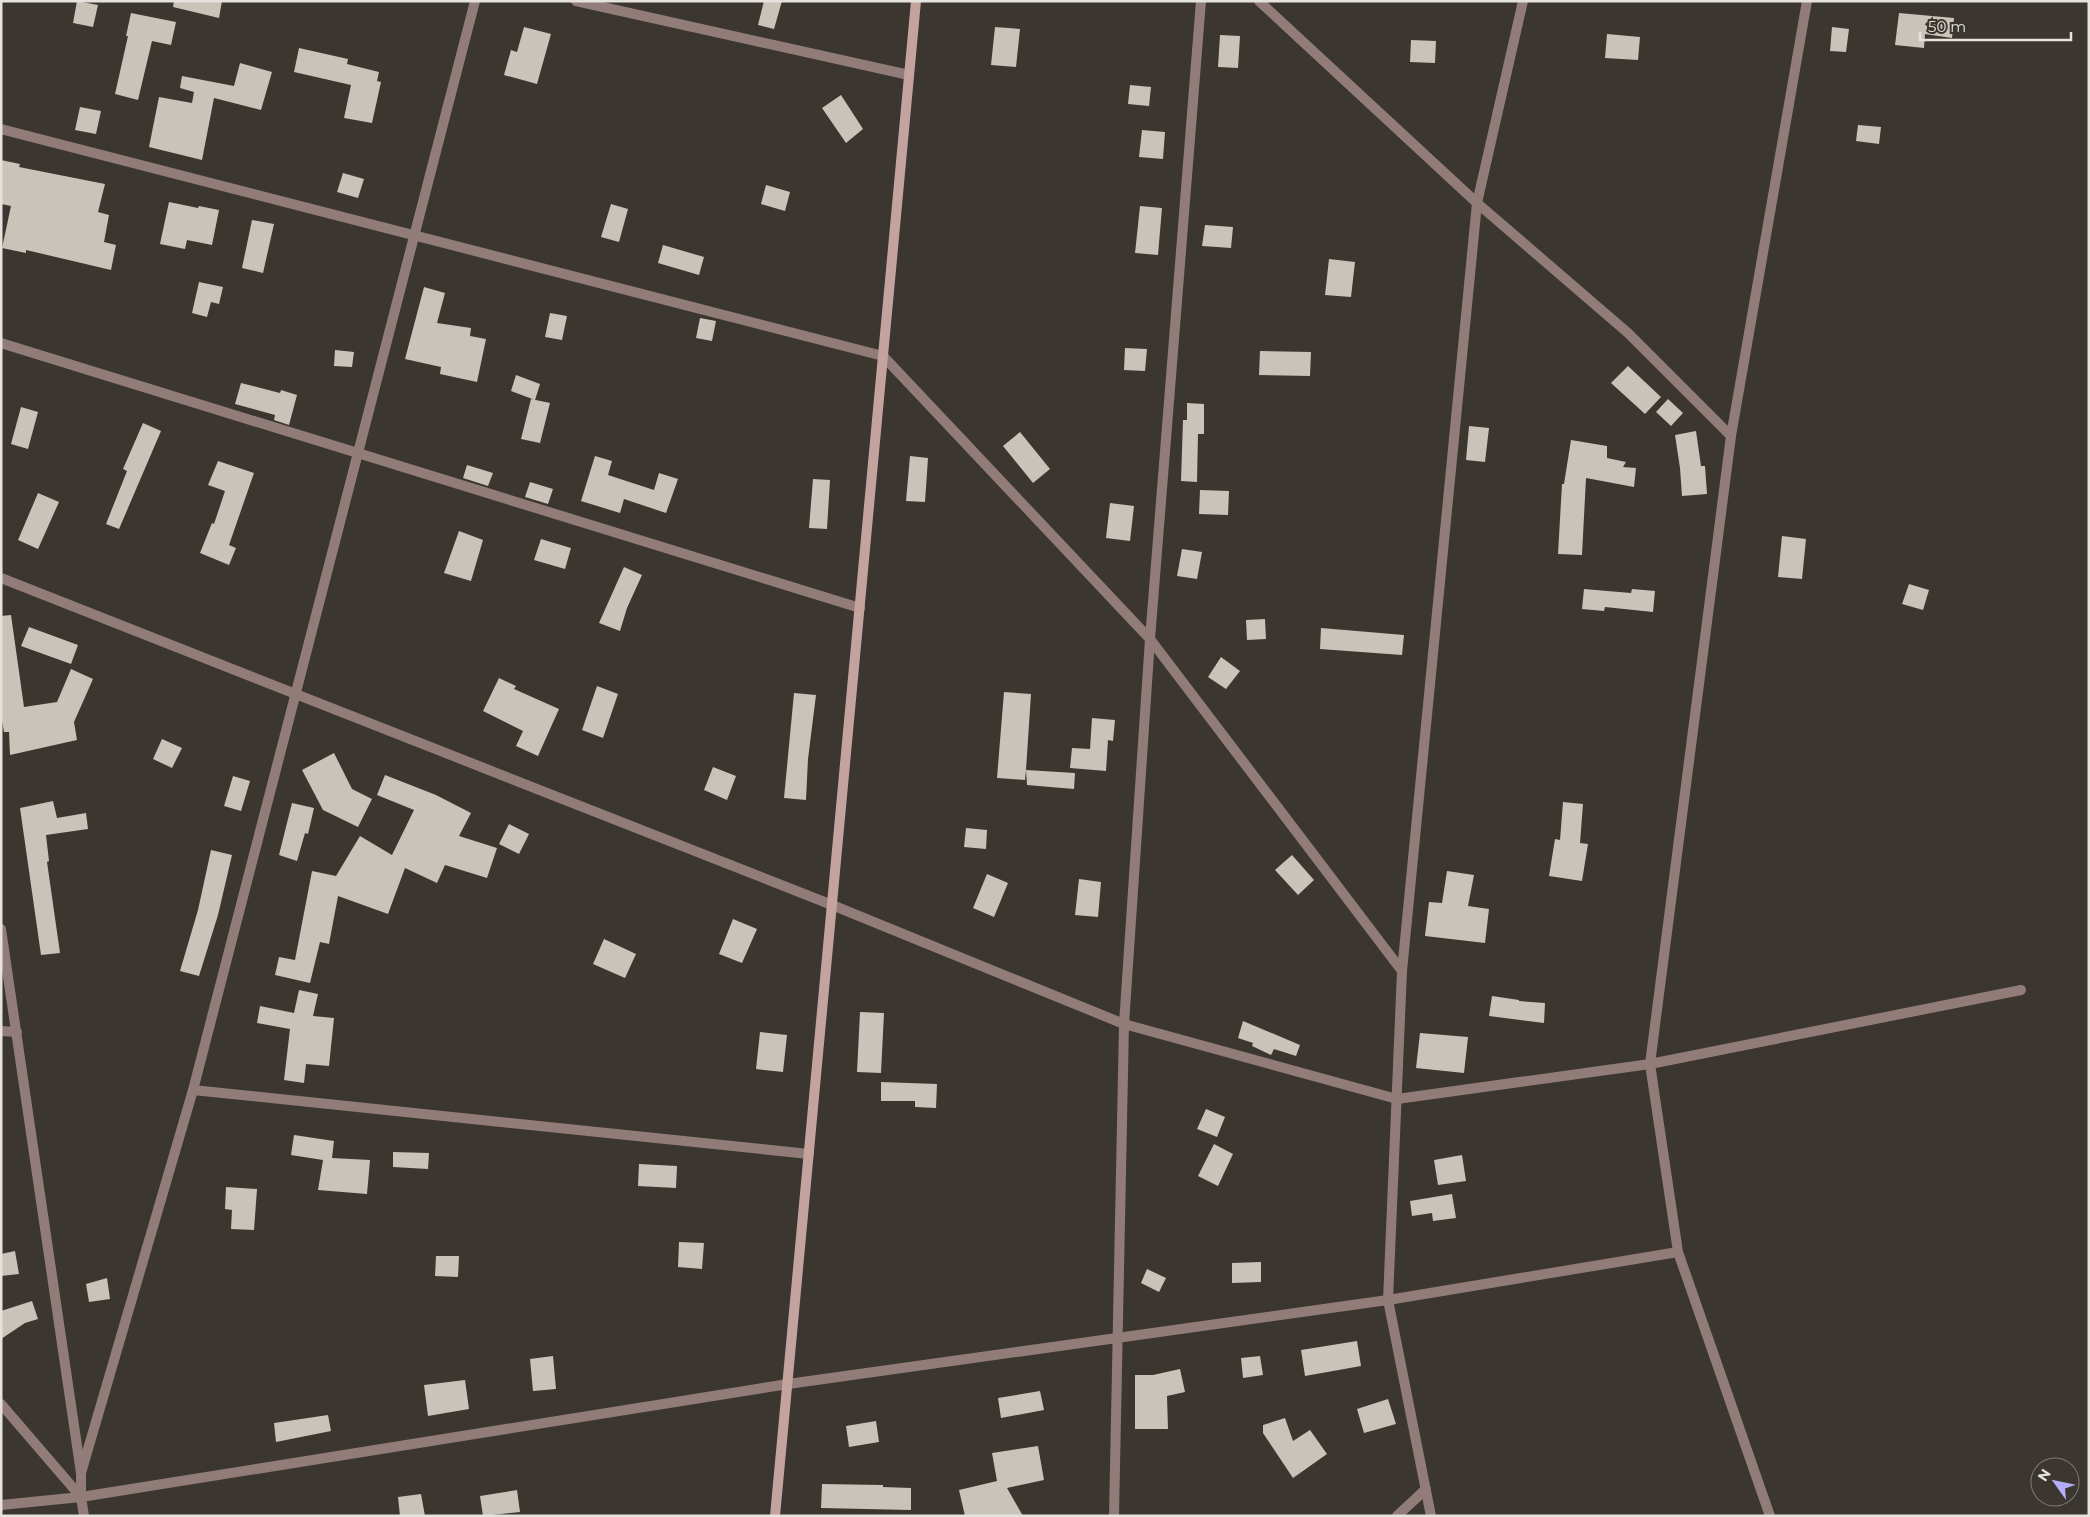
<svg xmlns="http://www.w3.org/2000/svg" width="2090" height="1517" font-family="Montserrat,sans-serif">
  <rect width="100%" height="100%" fill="#3b362f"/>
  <!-- building -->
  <path fill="#c9c3ba" d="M77,1l21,4 -5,22 -20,-4z
    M174,1h48l-3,17 -46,-11z
    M764,1h18l-8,28 -16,-4z
    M131,13l45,9 -5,23 -19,-4 -14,59 -23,-6 13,-58h-2z
    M1899,13l55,5 -2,20 -27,-4 -1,14 -29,-3z
    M524,27l27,7 -14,50 -33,-9 7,-25 6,2z
    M995,27l25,2 -4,38 -25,-2z
    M1832,27l17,2 -3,23 -16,-1z
    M1607,34l33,3 -2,23 -33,-2z
    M1220,35l20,1 -2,32 -20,-1z
    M1411,40l25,1 -1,22 -25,-1z
    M299,48l49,11 -1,5 32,8 -2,9 4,1 -9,41 -28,-5 7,-33 -57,-13z
    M240,63l32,9 -11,38 -47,-12 -12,62 -53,-13 10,-50 33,6 2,-11 -14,-4 2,-12 52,10z
    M1130,85l21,2 -2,19 -21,-2z
    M841,95l22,34 -17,14 -24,-35z
    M80,107l21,4 -5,23 -21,-4z
    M1858,125l23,2 -2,17 -23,-3z
    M1142,130l23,2 -2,27 -24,-2z
    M1,160l19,4 -1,3 86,17 -7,28 11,3 -5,27 12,3 -5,25 -85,-20v3l-24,-5 9,-42 -10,-2z
    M343,173l21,6 -6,19 -21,-6z
    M766,185l24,7 -5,19 -24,-7z
    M169,202l29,6 1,-2 20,4 -7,35 -25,-5 -2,9 -25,-5z
    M611,204l17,5 -9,33 -18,-5z
    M1140,206l22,2 -4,47 -23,-2z
    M252,220l22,4 -11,49 -21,-5z
    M1205,225l28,2 -2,21 -29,-2z
    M663,245l41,12 -5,18 -41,-12z
    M1329,259l26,3 -4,35 -26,-2z
    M199,282l24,5 -4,17 -8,-2 -4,15 -15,-4z
    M424,287l21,6 -8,30 34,5 -1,8 16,3 -9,43 -37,-8 1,-7 -36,-8z
    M550,313l17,3 -5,24 -17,-3z
    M700,318l16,3 -4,20 -16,-3z
    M1125,348l22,1 -2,22 -21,-1z
    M335,350l19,2 -2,15 -18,-1z
    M1260,351l51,1 -1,24 -51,-1z
    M1628,366l33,31 -16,17 -34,-31z
    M516,375l24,9 -5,16 -24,-9z
    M241,383l39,10 1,-3 16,5 -8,30 -15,-5 1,-5 -40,-11z
    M531,399l19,4 -10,40 -19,-4z
    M1668,399l15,14 -12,13 -15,-14z
    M1187,403l17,1v30h-6l-1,48 -16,-1 2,-61h4z
    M21,407l17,5 -10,37 -17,-5z
    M143,423l18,8 -42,98 -13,-5 21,-53 -4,-2z
    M1469,426l20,2 -4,34 -19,-2z
    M1696,431l5,35h4l2,28 -25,2 -2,-28 -5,-33z
    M1020,432l30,37 -17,14 -30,-37z
    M1571,440l36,6v12l19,4 -3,5 13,1 -2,19 -48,-9 -4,77 -24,-1 4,-70h2z
    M595,456l17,5 -4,14 46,15 5,-17 19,6 -12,34 -42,-14 -4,14 -39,-12z
    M910,456l18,2 -3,44 -19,-1z
    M218,461l36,12 -25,72 7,3 -7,17 -29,-12 12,-30 2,1 11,-33 -17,-6z
    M467,465l26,8 -5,13 -25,-8z
    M813,479l17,1 -3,49 -18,-1z
    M530,482l23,7 -5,15 -23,-7z
    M1200,490l29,1 -1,24 -29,-1z
    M38,493l21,9 -21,47 -20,-9z
    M1110,503l24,3 -4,35 -24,-3z
    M459,531l24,9 -12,41 -27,-8z
    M1782,536l24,3 -4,40 -24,-2z
    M541,539l30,9 -6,21 -31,-9z
    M1182,549l20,3 -5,27 -20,-3z
    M624,567l18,8 -15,33 -7,23 -21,-8z
    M1909,584l20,6 -6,20 -21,-6z
    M1584,589l47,4 1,-4 23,2 -2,21 -48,-5 -1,4 -22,-2z
    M11,615l13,92 33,-5 14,-33 22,10 -19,43 3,18 -67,15 -1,-23h-5l-3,-17v-99z
    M1265,619l1,20 -19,1 -1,-20z
    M29,627l49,18 -7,19 -50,-18z
    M1321,628l83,7 -2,20 -82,-6z
    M1221,657l19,14 -14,18 -18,-12z
    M499,678l17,8 -2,3 45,20 -21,47 -22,-10 7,-15 -40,-20z
    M597,686l21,8 -15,44 -21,-8z
    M1004,692l27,2 -5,76 49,3 -1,16 -47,-4 -1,-15 -1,10 -28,-2z
    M794,693l22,2 -8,64 -2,41 -22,-2z
    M1092,718l23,2 -2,21 -5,-1 -2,31 -36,-3 2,-20 18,1z
    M162,739l20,9 -10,20 -19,-9z
    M334,753l18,36 20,10 -14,28 -35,-17 -21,-40z
    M713,767l23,9 -9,24 -23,-10z
    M385,775l51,20 35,18 -12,23 38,12 -10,30 -42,-13 -8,18 -32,-15 -17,46 -50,-18 -9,48 -9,-2 -10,41 -35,-8 4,-18 16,3 17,-89 24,5 24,-40 32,19 22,-45 -37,-15z
    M233,776l17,5 -9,30 -17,-5z
    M53,801l4,17 29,-5 2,16 -42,6 3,26 -2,1 13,91 -19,2 -21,-147z
    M1563,802l20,2 -3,39 8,1 -6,37 -33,-5 6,-37 5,1z
    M292,803l22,5 -6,26 -3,-1 -8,28 -18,-6z
    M509,824l20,10 -10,20 -20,-10z
    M966,828l21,2 -1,19 -22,-2z
    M211,850l21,5 -14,60 -19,61 -19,-5 18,-61z
    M1292,855l22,25 -16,15 -23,-25z
    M1447,871l27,4 -6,31 21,3 -4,34 -60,-7 4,-34 13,1z
    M987,874l21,9 -14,34 -21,-9z
    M1079,879l22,3 -3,35 -23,-2z
    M733,919l24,10 -15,34 -23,-9z
    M604,939l32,15 -11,24 -32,-14z
    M299,990l19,4 -5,22 21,2 -5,48 -23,-2 -2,19 -20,-3 6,-51 -33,-6 3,-17 34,7z
    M1492,996l27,4v1l26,2 -1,20 -55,-7z
    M860,1012l24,1 -3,60 -24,-1z
    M1243,1021l57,24 -4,11 -22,-7 -3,6 -19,-9 1,-3 -15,-5z
    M760,1032l27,3 -4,37 -27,-3z
    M1420,1033l48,4 -4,36 -48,-5z
    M881,1082l56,2 -1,24 -21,-1v-6h-34z
    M1206,1109l19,8 -8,20 -20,-8z
    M294,1135l40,6 -2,17 38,2 -3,34 -49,-4 5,-30 -32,-5z
    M1214,1144l19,10 -15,32 -20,-10z
    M393,1152l36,1 -1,16 -35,-2z
    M1462,1155l4,26 -28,4 -4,-25z
    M639,1164l38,2 -1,22 -38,-2z
    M226,1187l31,2 -3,41 -23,-1 1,-19 -7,-1z
    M1452,1194l4,24 -23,3 -1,-8 -20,3 -2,-15z
    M679,1242l25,1 -2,26 -24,-2z
    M15,1251l4,23 -18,2v-22z
    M436,1256h23l-1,21 -23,-1z
    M1261,1262v20l-29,1v-20z
    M1147,1269l19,9 -7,14 -18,-9z
    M107,1278l3,21 -21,3 -3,-18z
    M32,1301l6,18 -13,4 -24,16v-28z
    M1357,1341l4,25 -56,10 -4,-26z
    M553,1356l3,33 -23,2 -3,-32z
    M1260,1356l3,19 -20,3 -2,-20z
    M1180,1369l5,23 -18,4 1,33h-33v-54h18z
    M465,1380l4,29 -41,7 -4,-31z
    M1040,1391l4,19 -43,8 -3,-20z
    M1388,1399l8,25 -32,9 -7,-24z
    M328,1415l3,16 -55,11 -2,-19z
    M1285,1418l8,23 17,-11 17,24 -34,24 -30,-45v-8z
    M876,1421l3,21 -30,5 -3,-21z
    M1038,1446l6,34 -37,8 16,28h-58l-6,-26 38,-9 -5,-28z
    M822,1484l61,1v2l28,1v22l-90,-2z
    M517,1490l3,22 -37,4 -3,-20z
    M421,1494l4,22h-25l-2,-19z"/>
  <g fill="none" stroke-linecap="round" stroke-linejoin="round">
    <!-- street -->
    <path stroke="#917c79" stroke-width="10" d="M576,1l333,74
      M1259,1l218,202 151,130 103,103
      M1,129l882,227 267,283 252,332
      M1,343l859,265
      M1,578l831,327 292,119 273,75 253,-35 371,-74
      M1,929l80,544v24l3,19
      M1,1031l16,1
      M193,1090l616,64
      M1,1404l80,93
      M81,1473l112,-383 282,-1089
      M1,1505l80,-8 707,-113 600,-84 290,-48
      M1114,1516l10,-492 26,-385 51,-638
      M1397,1516l29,-27
      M1431,1516l-43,-216 14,-329 75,-768 46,-202
      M1770,1516l-92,-264 -28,-188 81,-628 76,-435"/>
    <!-- secondary -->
    <path stroke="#c4a39f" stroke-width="10" d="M775,1516l141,-1515"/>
  </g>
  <!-- border -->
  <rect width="2090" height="1517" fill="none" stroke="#e6e3de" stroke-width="5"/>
  <!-- north arrow -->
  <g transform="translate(2055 1482) rotate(303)"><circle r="24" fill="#3b362f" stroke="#7f7b75"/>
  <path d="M0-4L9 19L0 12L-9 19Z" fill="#b2adf9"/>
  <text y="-8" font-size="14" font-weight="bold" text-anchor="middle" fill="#e6e3de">N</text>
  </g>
  <!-- scale -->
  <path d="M1920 32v8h151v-8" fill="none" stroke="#e6e3de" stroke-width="2.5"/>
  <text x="1928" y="32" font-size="15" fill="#e6e3de" stroke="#3b362f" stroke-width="4" paint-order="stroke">50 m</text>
</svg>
